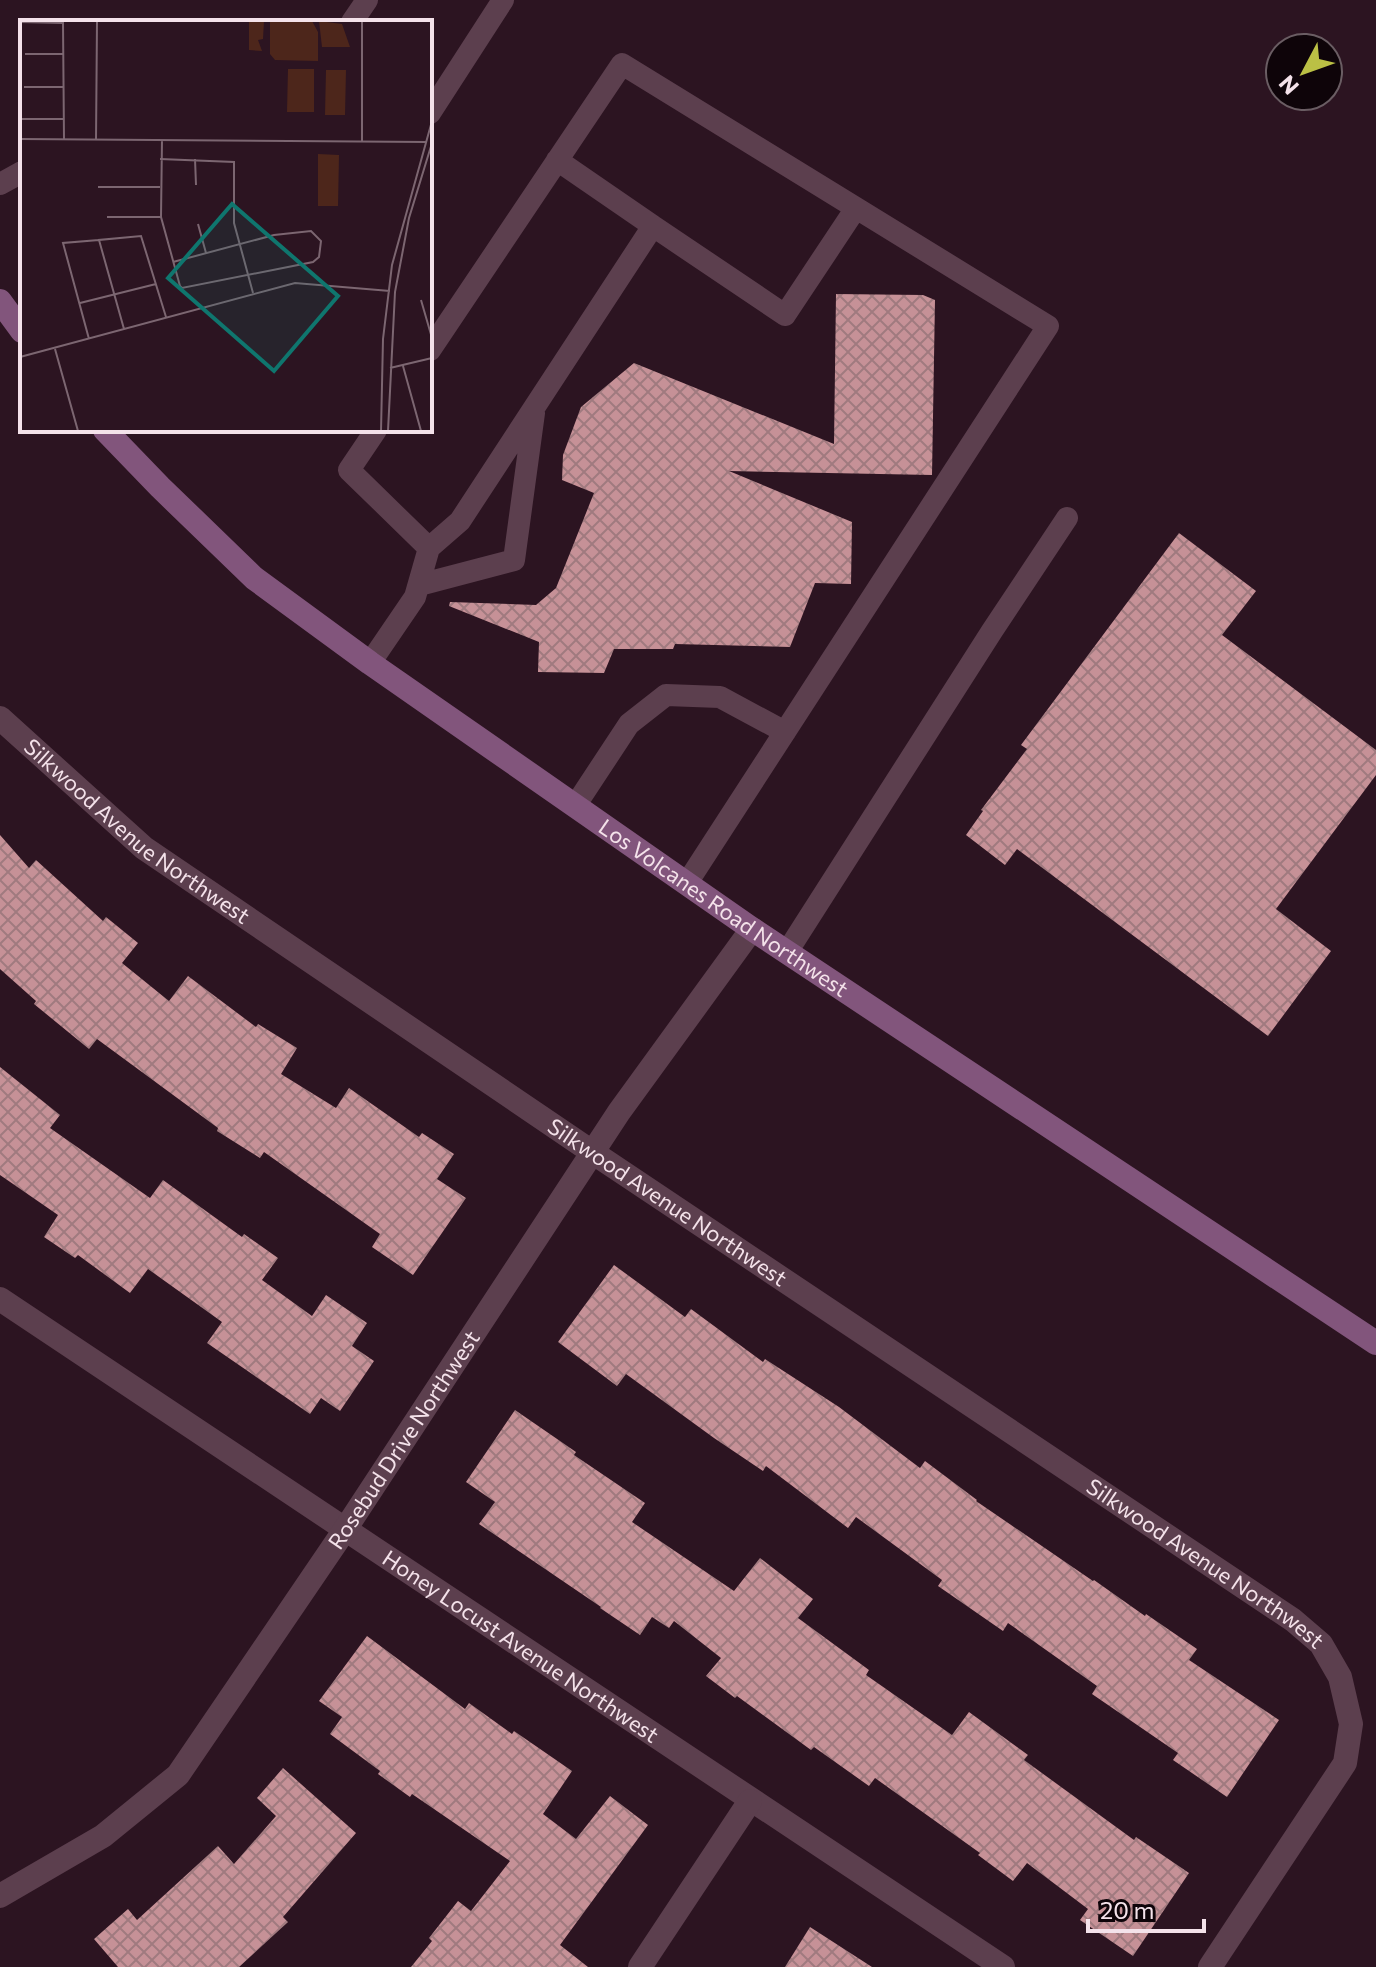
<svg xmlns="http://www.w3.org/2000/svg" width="1376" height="1967" font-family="Commissioner,sans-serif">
  <defs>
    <pattern id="building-cross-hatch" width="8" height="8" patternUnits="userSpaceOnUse" patternTransform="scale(2)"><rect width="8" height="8" fill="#c69197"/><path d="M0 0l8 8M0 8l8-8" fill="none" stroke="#a07a7f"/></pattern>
  </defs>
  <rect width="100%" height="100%" fill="#2c1421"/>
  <!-- building -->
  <path fill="url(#building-cross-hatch)" d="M836,294l87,1 12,5 -3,175 -203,-4 123,51 -1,62 -36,-1 -25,64 -115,-3 -2,5h-59l-10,24 -66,-1 1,-30 -90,-36 1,-4 86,3 20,-17 38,-95 -32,-13 1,-25 18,-48 53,-44 200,81z
    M1179,533l77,58 -34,44 154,115v25l-100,134 55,42 -63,85 -251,-187 -12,16 -39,-30 17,-24 -2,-1 46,-61 -6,-4z
    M0,835l29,33 7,-8 67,61 3,-4 32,26 -16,20 47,38 19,-25 68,51 2,-3 39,24 -16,26 55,34 13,-20 70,49 3,-4 32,21 -17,25 29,19 -53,77 -41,-28 8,-13 -116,-82 -4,6 -43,-27 1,-3 -121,-89 -8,10 -55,-45 2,-3 -36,-32z
    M0,1067l60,48 -10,13 100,70 13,-18 79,57 2,-3 34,24 -16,22 50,36 14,-21 41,28 -15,23 22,15 -34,50 -19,-13 -11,16 -103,-71 15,-21 -74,-53 -18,24 -52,-38 -3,3 -31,-21 14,-22 -58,-40z
    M614,1265l71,52 6,-8 72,53 2,-3 74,48 81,61 5,-7 52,39 -1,1 117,80 1,-1 51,36 1,-2 51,35 -8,11 90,60 -52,77 -54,-37 5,-7 -86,-59 5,-8 -89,-63 -5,8 -65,-45 4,-6 -86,-63 -8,11 -82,-62 -3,5 -49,-33 -88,-64 -9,12 -59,-44z
    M515,1410l61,42 -2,3 71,48 -13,19 102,69 26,-33 53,41 -15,19 71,52 -3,5 86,60 17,-23 59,43 -4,5 110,80 2,-3 53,36 -56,83 -53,-36 8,-11 -61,-46 -14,18 -35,-26 2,-2 -105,-75 -6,8 -55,-39 -3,3 -74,-54 -2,2 -29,-22 15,-18 -47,-37 -5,7 -17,-11 -12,18 -40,-27 1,-1 -122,-83 16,-22 -29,-20z
    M367,1636l98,73 4,-6 43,31 2,-3 58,40 -29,43 33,25 34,-43 38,29 -88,120 28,22h-177l21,-26 -3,-3 29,-37 13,10 39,-50 -98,-67 -2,3 -32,-23 2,-3 -50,-37 12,-17 -23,-16z
    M283,1768l73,65 -73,84 5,5 -49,45h-121l-24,-28 34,-30 9,11 81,-74 16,18 42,-48 -19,-18z
    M810,1927l62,40h-87z"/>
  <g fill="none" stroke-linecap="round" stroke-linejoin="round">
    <!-- lane -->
    <path stroke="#5c3f4e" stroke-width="22" d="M352,22l15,-22
      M430,113l73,-113
      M0,184l22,-12
      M653,226l132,89 71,-107
      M430,350l192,-286 426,262 -361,557
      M429,548l31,-27 193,-295 -96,-66
      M419,585l95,-25 20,-147
      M370,663l45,-66 14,-49 -80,-78 27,-40
      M575,806l54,-82 37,-29 54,2 65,35
      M787,952l205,-321 75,-113"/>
    <!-- street -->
    <g stroke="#5c3f4e" stroke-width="24">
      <path id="s1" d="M0,718l144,130 448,304 701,468 28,24 19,33 11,47 -6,39 -135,204"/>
      <path id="s2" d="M0,1299c335,222 667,447 1003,668"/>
      <path id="s3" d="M0,1896l103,-60 75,-61 168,-247 273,-416 133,-183"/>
      <path d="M640,1967l110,-166"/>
    </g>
    <!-- secondary -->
    <g stroke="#82557c" stroke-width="24">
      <path d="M0,301l22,30"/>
      <path id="s4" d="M105,430l55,57 94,91 116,85 382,266 624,414"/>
    </g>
  </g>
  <g text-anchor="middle" stroke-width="8" stroke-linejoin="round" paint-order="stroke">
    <!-- street labels -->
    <g font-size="22" fill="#f4e2ea" stroke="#0e0409">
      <text dy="8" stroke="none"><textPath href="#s1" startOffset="178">Silkwood Avenue Northwest</textPath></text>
      <text dy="8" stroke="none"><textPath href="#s4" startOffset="784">Los Volcanes Road Northwest</textPath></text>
      <text dy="8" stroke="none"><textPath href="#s1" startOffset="826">Silkwood Avenue Northwest</textPath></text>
      <text dy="8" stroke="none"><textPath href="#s3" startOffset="620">Rosebud Drive Northwest</textPath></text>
      <text dy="8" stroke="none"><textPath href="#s1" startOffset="1474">Silkwood Avenue Northwest</textPath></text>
      <text dy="8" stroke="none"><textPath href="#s2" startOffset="626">Honey Locust Avenue Northwest</textPath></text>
    </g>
  </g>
  <!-- overview -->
  <g transform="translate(20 20)">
    <rect width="412" height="412" fill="#2c1421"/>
    <path d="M229,1h15l-1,18 -5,1 4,11 -13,-1zM250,1h42l6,11v29l-43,-1 -5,-6zM299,1l23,3 8,23h-28zM268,49h26v43h-27zM306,50h20l-1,45h-20z" fill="#4d261b"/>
    <path d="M298,134l21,1 -1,51h-20z" fill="#4d261b"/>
    <path fill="none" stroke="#7c6671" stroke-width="2" d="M0,2l43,1 1,116M5,34h39M4,67h39M0,99h43M0,119l407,3M76,120l1,-119M142,120l-1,77 19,69 2,2 131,-26 6,-5 2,-16 -10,-10 -37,4 -101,27M342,121v-120M140,139l74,3v61l19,70M175,139l1,26M78,167h62M87,197h54M178,204l8,29M401,280l11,38M60,283l76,-19M104,309l-25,-89 42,-4 25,81M69,319l-26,-96 36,-3M35,329l23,82M0,337l275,-74 95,8M383,346l18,65M370,348l42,-10M361,411l2,-92 9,-74 40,-144M368,411l7,-139 14,-74 23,-75"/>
    <path fill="#0f766e" fill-opacity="0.15" stroke="#0f766e" stroke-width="4" d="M212,184l106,92 -64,75 -106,-93z"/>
    <rect width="412" height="412" fill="none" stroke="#f4e2ea" stroke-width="4"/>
  </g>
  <!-- north arrow -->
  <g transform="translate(1304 72) rotate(229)"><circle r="38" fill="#0e0409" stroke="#6a5d63" stroke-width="2"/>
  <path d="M0-6L14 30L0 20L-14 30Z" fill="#bbc045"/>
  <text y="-12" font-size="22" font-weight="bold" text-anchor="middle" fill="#f4e2ea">N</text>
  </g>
  <!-- scale -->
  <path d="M1088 1919v12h116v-12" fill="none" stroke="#f4e2ea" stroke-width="4"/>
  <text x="1100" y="1919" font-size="24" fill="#f4e2ea" stroke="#0e0409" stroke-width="6" paint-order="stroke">20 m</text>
</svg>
